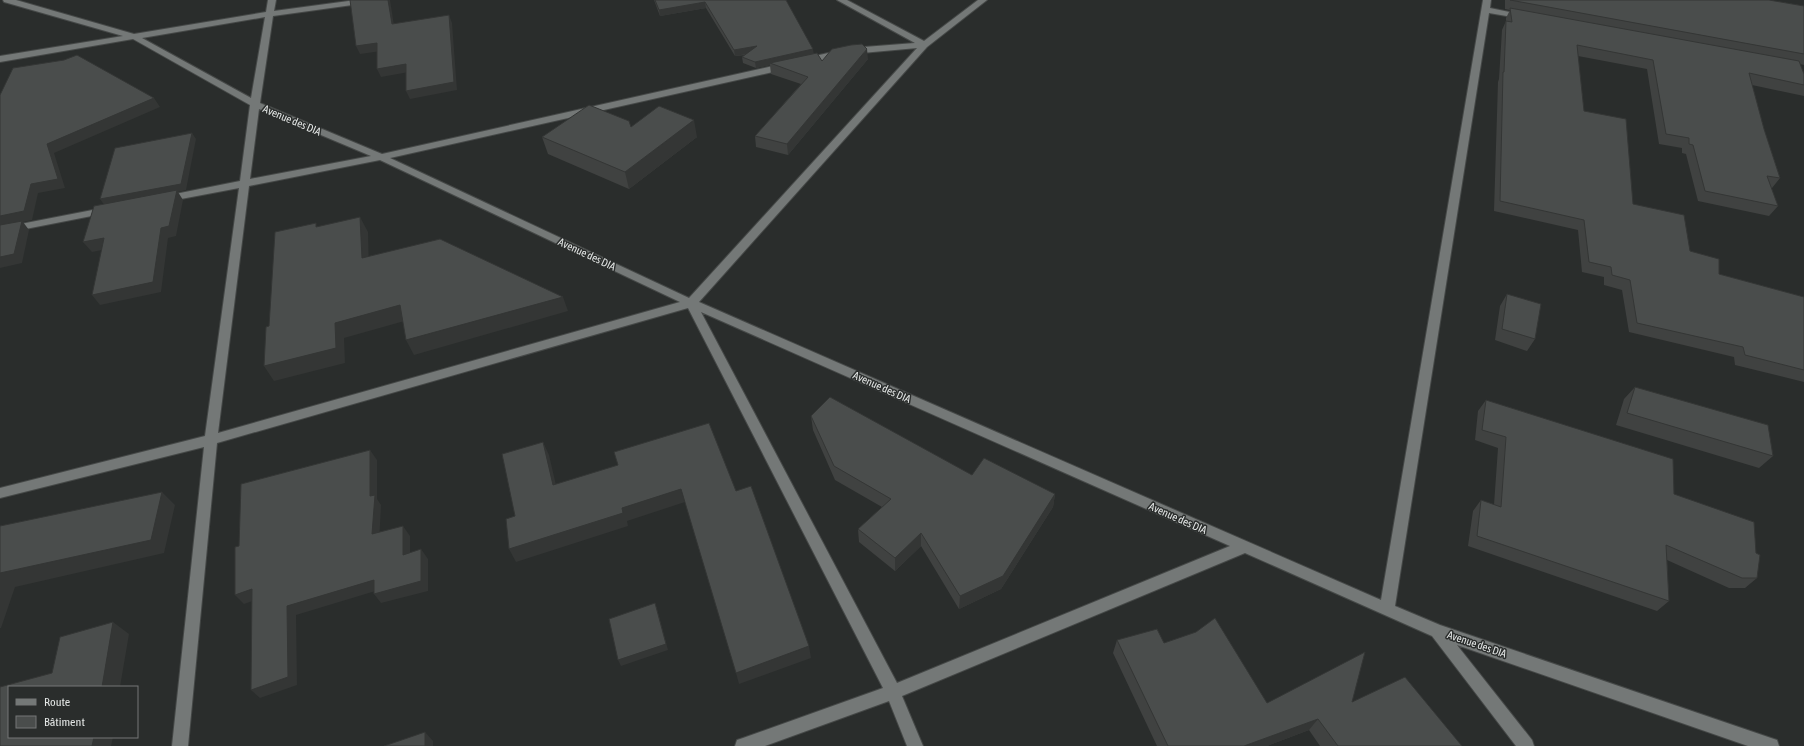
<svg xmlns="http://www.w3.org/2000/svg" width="1804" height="746" font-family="'Asap Condensed',sans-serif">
  <rect width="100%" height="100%" fill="#2a2d2c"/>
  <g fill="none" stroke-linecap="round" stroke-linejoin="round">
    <defs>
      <path id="minor" d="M3,0h13l118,34 132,-22 2,-12h8l-2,11 82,-11h22l-4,2 -101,14 -13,87 122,51 404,-91 3,1v4l-3,1 -396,89 299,140 228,-250 -66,6 -47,10 -3,-1v-4l50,-11 64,-5 -78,-43h10l77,41 54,-41h9l-60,47 -228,255 682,298 102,-600h8l-1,8 34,7 4,2 -4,2 -35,-6 -94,593 45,19 331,113 6,2 2,6h-31l-291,-101 75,95 2,6h-18l-84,-110 -187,-83 -343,143 21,50h-16l-18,-45 -124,45h-30l2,-6 6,-2 140,-50 -195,-380 -471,135 -29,303h-16l32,-299 -204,51v-10l205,-52 34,-248 -74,14 -5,-3 5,-3 75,-15 10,-76 -117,-66 -133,23v-6l123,-20 -119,-34zM265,17l-14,81 -109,-60zM259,109l112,47 -121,23zM380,160l300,142 -462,131 31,-247zM701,312l529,234 -333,137z
        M108,207l4,1 1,2 -1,2 -112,22v-6z"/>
    </defs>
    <!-- minor casing -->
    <use href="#minor" stroke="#454847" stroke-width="2"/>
    <!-- minor -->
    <use href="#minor" fill="#747877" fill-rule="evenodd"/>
  </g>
  <!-- wall -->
  <path fill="#404241" d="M654,0h132l27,53 9,8 46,-2 -80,96 -32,-8 -1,-11 46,-52 -30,-10 -1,-9 -14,3 -13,-5 -1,-6 4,-2 -11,1 -29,-48 -46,8z
    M1505,0h264l35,6v59l-4,-1 4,10v22l-52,-11 12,44 16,49 -8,10h-1l7,18 -9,10 -71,-15 -12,-47 -4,-1v-5l-23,-4 -12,-75 -69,-13 6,55 49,93 86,70 85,23v85l-69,-17 -1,-8 -105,-25 -7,-42 -18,-5v-8l-22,-5 -4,-42 -84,-19 4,-129 1,-3 3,-49 4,-9v-3l4,-8 -5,-1z
    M631,127l66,10 -68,52 -81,-35 -6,-17z
    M1507,294l28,45 -8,12 -32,-11 5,-34z
    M1635,387l138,69 -14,12 -143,-43 8,-26z
    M1486,400l188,94 83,84 -12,10h-16l-62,-28 2,41 -12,10 -189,-65 5,-35 8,-11 13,5 4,-57 -23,-8 3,-29z
    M811,416l161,59 83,19 -2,13 -52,82 -42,20 -38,-63 -26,25 -36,-29 -1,-13 24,-22 -47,-27 -22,-50z
    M1117,640l47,3 103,60 85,-1 110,44h-142l-11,-16 -42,16h-110l-44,-93z"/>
  <!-- shaded-wall -->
  <path fill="#343635" d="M388,0h2l5,32 -3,-8z
    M705,2l1,6 -46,8 -1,-6z
    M449,15l3,8 5,67 -47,9 -4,-8z
    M377,43l4,8 -21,3 -4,-8z
    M757,46l1,6 -23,4 -1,-6z
    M813,49l1,6 -44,8v2l-14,3 -1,-6z
    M867,49l1,10 -80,96 -1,-11z
    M406,64l3,8 -28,5 -4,-8z
    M154,98l6,9 -106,46 11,35 -27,5 -6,27 -9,2 6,8 -7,33 -22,5v-52l31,-32 16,-40z
    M694,120l3,17 -68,52 -4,-17z
    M192,133l4,6 -10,51 -8,2 5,8 -7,36 -8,2 -7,54 -61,13 -8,-10 61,-13 -48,-76 -5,-7z
    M360,217l8,15 1,40 -7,-14z
    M104,238l8,10 -20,4 -9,-10z
    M563,297l5,14 -154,44 -8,-15z
    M400,305l8,15 -64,18 1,25 -71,18 -10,-15 71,-43z
    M543,442l6,13 10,43 -6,-13z
    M370,450l7,10v39l4,6 -2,39 -7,-10 -2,-38z
    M681,489l4,13 -58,19 1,5 -112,36 -7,-13 113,-41z
    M162,492l13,13 -11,48 -149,34 -14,41h-1v-55z
    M1055,494l-2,13 -52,82 -42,20 1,-13z
    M403,526l7,10v28l-7,-9z
    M921,533v13l-26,25v-13z
    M421,549l7,10v32l-47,12 -7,-9z
    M374,580l8,9 -86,26 1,70 -37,13 -9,-8 36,-84z
    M252,589l9,9 -17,6 -9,-9z
    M655,603l2,6 11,41 -47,16 -3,-6z
    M113,622l16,12 -9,53h-18z
    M809,646l2,12 -72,26 -3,-11z
    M1318,719l-9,11 -42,16h-23z
    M425,732l8,9v5h-8z
    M94,737h19l-2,9h-19z"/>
  <!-- building -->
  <path fill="#4a4d4c" stroke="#343635" d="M350,0h38l4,24 57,-9 5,67 -48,9v-27l-29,5v-26l-21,3z
    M655,0h131l27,49 -58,13 -13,-5 15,-11 -23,4 -29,-48 -46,8z
    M1510,0h259l35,6v48z
    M1510,8l289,53 5,13v11l-55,-12 15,56 16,49 -13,-2 11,30 -73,-15 -12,-46 -4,-1v-6l-23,-4 -13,-74 -76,-15 7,66 42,8 7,85 51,11 6,36 29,8v15l85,23v73l-59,-15 -2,-8 -106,-24 -7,-43 -18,-5 -1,-8 -22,-5 -5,-42 -84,-19 3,-129h1l2,-51 6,1z
    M862,44l5,5 -80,95 -32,-8 53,-59 -38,-14 47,-10 5,8 10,-12 19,-4z
    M77,55l77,43 -107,46 11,35 -27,5 -7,27 -24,5v-121l13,-27 51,-8z
    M589,105l40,16 2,6 28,-21 35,14 -69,52 -83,-35z
    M192,133l-11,51 -81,15 15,-51z
    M177,190l-8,36 -8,2 -8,54 -61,13 12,-57 -21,4 11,-36z
    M360,217l2,41 78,-19 123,58 -157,43 -6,-35 -65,18 1,25 -72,18 2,-39 3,-1 6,-94 41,-9v4z
    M22,221l-8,33 -14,3v-32z
    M1507,294l34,10 -6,35 -33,-10z
    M1635,387l133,38 5,31 -146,-43z
    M830,397l142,78 12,-17 71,36 -52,82 -43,20 -39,-63 -26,25 -37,-29 33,-30 -57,-33 -23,-50z
    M1486,400l187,59 1,35 80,28 2,31 4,2 -3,23h-15l-76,-33 3,56 -192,-65 4,-36 20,7 5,-70 -24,-7z
    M709,423l27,68 15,-5 58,160 -73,27 -55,-184 -59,19 1,5 -114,36 -3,-30 9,-3 -13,-62 41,-12 10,43 65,-20 -4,-13z
    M370,450v46l5,-1 -3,39 31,-8v29l18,-6v32l-47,13v-14l-87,26 1,71 -37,13 1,-101 -17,6v-48l4,-1 2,-62z
    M162,492l-11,48 -151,33v-47z
    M655,603l11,41 -48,16 -9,-41z
    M1215,618l52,85 98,-51 -13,50 53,-25 57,69h-124l-20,-27 -74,27h-76l-51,-106 40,-11 7,14 32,-11z
    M113,622l-11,65h-93v50h85l-2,9h-92v-59l52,-14 8,-36z
    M425,732v14h-41z"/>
  <g text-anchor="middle" stroke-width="3" stroke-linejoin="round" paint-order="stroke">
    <!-- street labels -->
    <g font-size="11" fill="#e3e6e5" stroke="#2a2d2c">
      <text transform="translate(292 120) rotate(23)" y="4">Avenue des DIA</text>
      <text transform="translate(587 254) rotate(25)" y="4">Avenue des DIA</text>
      <text transform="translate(882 387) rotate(24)" y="4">Avenue des DIA</text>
      <text transform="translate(1178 518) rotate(24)" y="4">Avenue des DIA</text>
      <text transform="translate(1477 644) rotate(19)" y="4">Avenue des DIA</text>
    </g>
  </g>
  <!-- legend -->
  <rect x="8" y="686" width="130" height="52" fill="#2a2d2c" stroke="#747776"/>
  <rect x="16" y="699" width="20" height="6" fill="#747877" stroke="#747776"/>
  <text x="44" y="706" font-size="12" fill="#e3e6e5">Route</text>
  <rect x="16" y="716" width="20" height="12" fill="#4a4d4c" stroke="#747776"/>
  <text x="44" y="726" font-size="12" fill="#e3e6e5">Bâtiment</text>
</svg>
